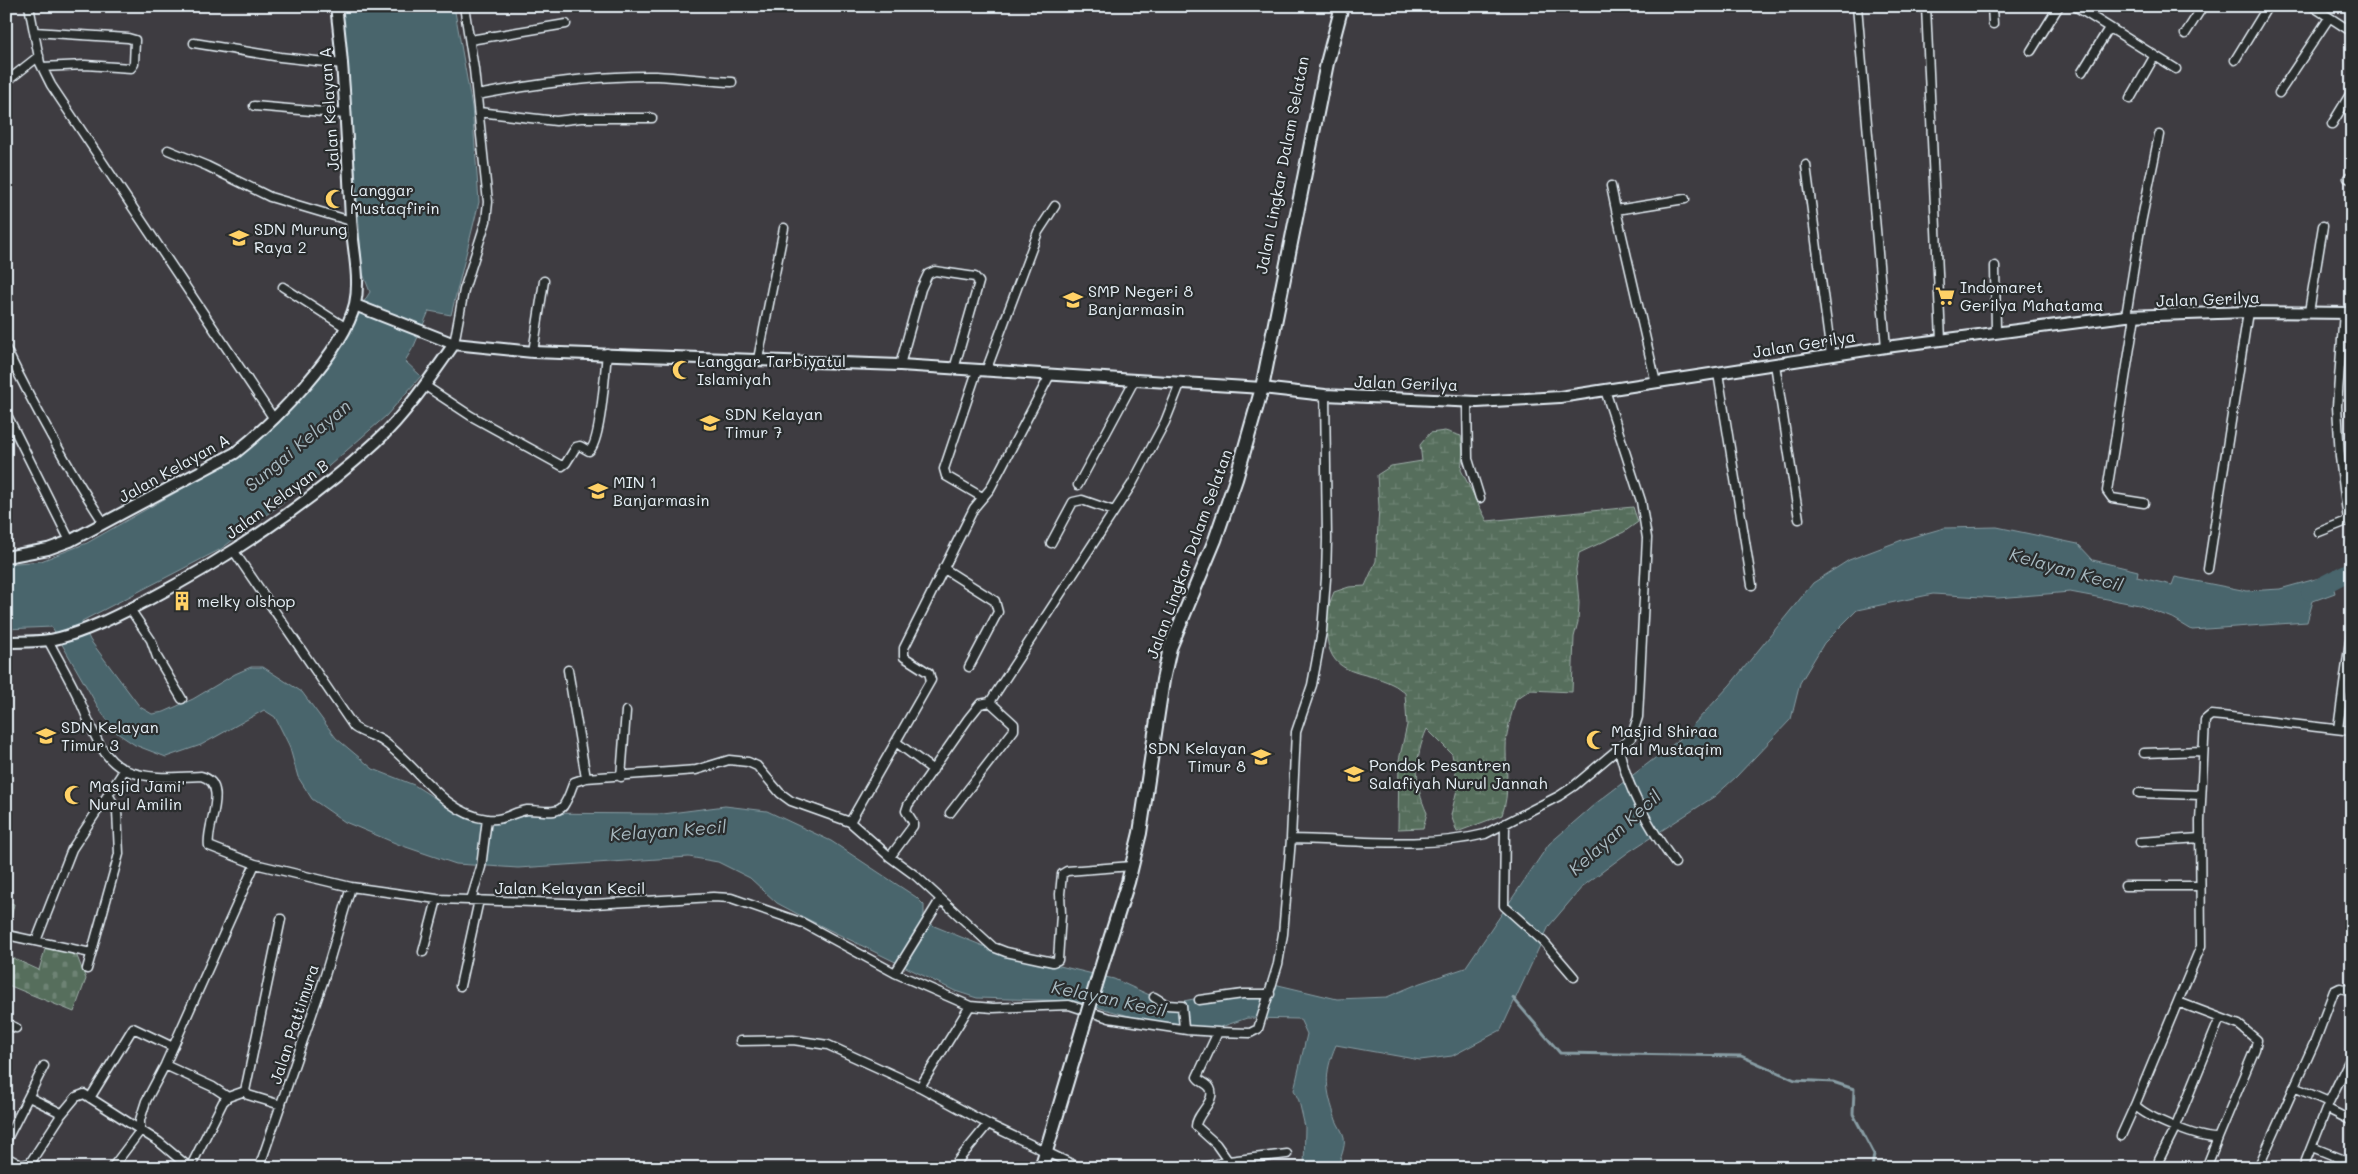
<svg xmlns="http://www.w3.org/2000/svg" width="2358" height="1174" font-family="Mali,sans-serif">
  <defs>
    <pattern id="wetland-marsh" width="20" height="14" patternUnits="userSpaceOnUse" patternTransform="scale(1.25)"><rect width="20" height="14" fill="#566e5c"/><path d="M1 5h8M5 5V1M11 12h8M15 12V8" fill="none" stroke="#6e8374"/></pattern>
    <pattern id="cemetery-stones" width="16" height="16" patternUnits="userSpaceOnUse" patternTransform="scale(1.25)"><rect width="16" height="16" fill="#566e5c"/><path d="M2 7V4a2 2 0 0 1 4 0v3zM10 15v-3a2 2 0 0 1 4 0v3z" fill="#6e8374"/></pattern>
  </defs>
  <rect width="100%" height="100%" fill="#3e3c41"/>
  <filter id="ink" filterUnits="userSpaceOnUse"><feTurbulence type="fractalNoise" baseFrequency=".02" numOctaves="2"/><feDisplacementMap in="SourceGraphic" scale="10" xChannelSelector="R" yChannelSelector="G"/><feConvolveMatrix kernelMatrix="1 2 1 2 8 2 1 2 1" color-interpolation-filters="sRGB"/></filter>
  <g filter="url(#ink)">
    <!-- wetland -->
    <path fill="url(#wetland-marsh)" stroke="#9fb0aa" d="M1445,431l16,5 2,16 -2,18 26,51 146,-14 5,15 -14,10 -45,21 -3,17 3,33 -1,19 -4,15 -2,55 -42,-2 -14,9c-5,16 -10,33 -10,50 0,23 4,43 -4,66l-45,17 -6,-17 7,-30 -6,-31 -25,-25c-13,29 -13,56 0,84l-4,15 -25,1 1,-69 8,-35 -2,-32c-4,-3 -8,-7 -13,-9 -27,-14 -60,-6 -65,-46 -2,-17 0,-30 7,-46l15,-5 16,-1 11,-25 3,-54 -2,-32 14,-9 31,-5 -2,-16 10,-12z"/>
    <!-- cemetery -->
    <path fill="url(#cemetery-stones)" stroke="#9fb0aa" d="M6,902l8,2 -8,38z
      M46,946l29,5 11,28 -12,33 -66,-27 -2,2v-32l33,15z"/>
    <!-- water -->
    <path fill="#48656c" stroke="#889da4" d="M341,6h113l18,101 7,95 -28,113 -22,-4 -15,35 -9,15 16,15 -35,40 -72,63 -93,70 -139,72v2l8,17 50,67 12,7 12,-2 29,-13 42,-25 16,-7h12l39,25 34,46 37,31 41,16 46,29 23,8 25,-2 17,-7 138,1 62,-8 42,5 64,30 85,56 8,8v13l10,8 59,24 121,29 51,23h13l58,-11 26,1 12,-8 63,15 50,-2 33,-14 45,-15 84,-124 46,-40 85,-65 50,-54 83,-102 36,-23 53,-20 42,-12 53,-1 81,17 15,16 45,11 -1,6 35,8 3,-8 72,14 33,-2 50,-14 5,18 -22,8 -6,21 -115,8 -20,-12 -33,-13 -69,-13 -72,6 -65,-4 -76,16 -33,33 -24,40 -9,36 -55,58 -21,19 -85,55 -47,35 -34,40 -48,104 -49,26 -32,4 -84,-15c-13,30 -10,45 0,75 2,5 7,12 8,17 2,10 -4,22 -7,31h-33l1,-41 -6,-26 -5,-11 13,-56 -7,-15 -53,-1 -32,11 -71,-9 -69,-19 -98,-3 -22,-7 -150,-73 -28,-15 -27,-25 -32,-16 -29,-5 -171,11 -62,-4 -56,-19 -55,-23 -33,-23 -14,-22 -9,-32 -14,-28 -11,-7 -63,35 -35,12 -31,-12 -18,-12 -16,-21 -49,-85 -46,2v-65l35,-3 46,-18 151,-86 41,-34 39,-48 52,-83 -8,-21 -12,-177z"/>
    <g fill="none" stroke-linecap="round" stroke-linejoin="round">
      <!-- stream -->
      <path stroke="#889da4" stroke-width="3" d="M1513,998l47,55 181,3 54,24 38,2 21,7 -1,25 21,40 -2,14"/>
      <!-- river -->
      <path stroke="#48656c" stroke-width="18" d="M2310,592l42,-22"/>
      <defs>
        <path id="minor" d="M29,6l11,57 11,22 223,334
          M1857,6l29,341
          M1926,6l15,334
          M1992,6l1,18
          M2075,6l101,63
          M2312,6l40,26
          M34,32l94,6 7,2 -1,24 -3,4 -46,-3 -43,2
          M2185,34l18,-28
          M470,40l96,-16
          M194,43l86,14 63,7
          M2031,51l28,-45
          M2235,60l33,-54
          M2082,72l27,-44
          M6,82l33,-26
          M2279,93l50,-75
          M477,95c58,-11 119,-20 179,-19 25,1 51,5 76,6
          M2130,99l24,-42
          M254,106l92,8
          M479,112l77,9 25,-3h71
          M2332,124l20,-33
          M168,150l39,16 63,31 81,24
          M1806,165l25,190
          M2348,178l4,2
          M1611,186l5,24
          M1995,266l1,66
          M283,287l62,40
          M2309,312l14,-86
          M2344,312l-7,94 3,51 8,63
          M2126,316l15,-93 18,-88
          M2135,316l-28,175 5,7 32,5
          M454,344l10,-54 22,-69 2,-19 -14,-133 -10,-63
          M6,349c29,59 61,118 98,174
          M533,352l11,-71
          M758,359l26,-131
          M1775,364l24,155
          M900,365l21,-76 7,-15 7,-3 40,6 4,5 -25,87
          M977,371l-33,98 2,7 36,21
          M986,371l52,-139 17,-26
          M1718,373l34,212
          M1656,383l-40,-173 69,-11
          M424,385l47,31 91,50 4,-3 10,-16 4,-1 9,5c12,-8 16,-81 18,-98
          M1467,401l1,58 12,39
          M6,413l64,128
          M1078,485l56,-104
          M2319,532l33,-13
          M1051,543l22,-41 9,-2 32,11
          M233,550l121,177c9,7 21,8 30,15 34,24 58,71 103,77 18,2 25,-7 40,-9 11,-1 32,7 38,-7 4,-6 6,-14 9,-21l12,-4 110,-8 33,-10 19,2 9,4 23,27 11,8 59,21 40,35 26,19 77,71 13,5 47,10 5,-2 3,-46 -1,-20 2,-20 5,-3 65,-5
          M943,568l52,33 3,11 -29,55
          M2208,569l40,-257
          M130,609l21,31 6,17 25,42
          M48,640c10,19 21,38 30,57 12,24 20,60 47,73 23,10 52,7 76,6 30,8 4,51 8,70l46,18 96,23 86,12 157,5 119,-7 18,1 72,25 92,50 75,33 23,2 76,-3 40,13 78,12 31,2
          M568,670l18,108
          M2338,729l14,-103
          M896,742l37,28
          M1619,748c8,41 31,81 56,115
          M2144,753l58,-2
          M621,777l5,-66
          M2139,793l62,2
          M950,813l64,-83v-6l-24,-22
          M850,822l81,-142 -2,-7 -25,-16v-9l70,-140 16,-19 60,-114
          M1505,825l-1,81 40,36 30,35
          M1291,839c62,1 134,10 194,-5l74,-38 15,-10 57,-48 7,-21 9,-179 -6,-37 -36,-111
          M2140,842l60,-4
          M890,857l23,-31v-4l-7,-11 2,-6 60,-86 12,-15 10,-2 142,-218 33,-62 15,-38
          M2125,886h74
          M471,900l10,-33 6,-48
          M281,919l-36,172 3,4 33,10
          M7,935l84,18
          M36,941l36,-92 53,-80
          M423,952l14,-53
          M87,969l32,-115 -2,-44 -8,-14
          M895,973l45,-73
          M460,986l19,-86
          M1154,997l13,8 15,1 2,22 3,2
          M1199,1000l44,-6h27
          M2178,1002l61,23 18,15 -2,9 -37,89c-18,1 -71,-20 -83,-33l66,-159 -1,-124 5,-102 6,-5 11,1 130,15
          M6,1023l10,5
          M740,1041l53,-1 35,5 92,42 68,37 92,44
          M165,1065l48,22 15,10
          M920,1087l50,-81
          M2294,1087l35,15
          M90,1098l43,-70 40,19
          M2328,1109l24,12
          M61,1115l15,-18 8,-3 75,48 31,26
          M2121,1136l14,-31
          M6,1141l38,-75
          M2312,1147l40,16
          M6,1157l15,8 9,-2 30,-46 -1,-5 -30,-15
          M2159,1160l17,-34 44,-108
          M112,1168l28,-37v-11l6,-19 19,-36 90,-201
          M190,1168l33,-66 5,-5 17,-6
          M259,1168l64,-186 28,-95
          M952,1168l36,-44
          M1200,1168l29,-7 58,-7
          M1233,1168l-17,-24 -20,-18c0,-12 21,-25 14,-38 -3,-5 -10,-6 -13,-11l21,-45 32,1 8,-4 20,-65 5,-30 8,-95 5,-107 16,-47 10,-54 4,-53 1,-39 -2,-144
          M2206,1168l12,-30
          M2258,1168l58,-129 18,-48 6,-3 12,3
          M2303,1168l26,-66 23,-47"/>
        <path id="tertiary" d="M355,305l99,39 79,8 367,13 362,23 63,7 152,7 83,-5 326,-50 240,-31 122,-4 104,1
          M6,557l42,-8 22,-8 165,-88c38,-30 108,-100 120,-149 6,-27 -3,-59 -4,-86 -4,-71 -6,-142 -15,-212
          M6,642c17,-1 36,1 53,-4 31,-8 59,-23 87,-37 79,-41 164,-98 230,-159 29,-27 55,-65 78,-98"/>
        <path id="primary" d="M1105,955l23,-73 12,-49 23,-153 7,-32 45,-108 21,-61 26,-91 65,-325 15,-57
          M1041,1168l41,-137"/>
      </defs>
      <!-- minor casing -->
      <use href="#minor" stroke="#e8f1f8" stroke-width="11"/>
      <!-- tertiary casing -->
      <use href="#tertiary" stroke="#e8f1f8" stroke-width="14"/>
      <!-- primary casing -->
      <use href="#primary" stroke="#e8f1f8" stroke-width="16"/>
      <!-- minor -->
      <use href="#minor" stroke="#2a2d2e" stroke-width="8"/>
      <!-- tertiary -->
      <use href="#tertiary" stroke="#2a2d2e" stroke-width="10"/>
      <!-- primary -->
      <use href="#primary" stroke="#2a2d2e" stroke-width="12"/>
      <defs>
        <path id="primary-bridge" d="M1082,1031l23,-76"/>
      </defs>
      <!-- primary-bridge casing -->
      <use href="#primary-bridge" stroke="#e8f1f8" stroke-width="16" stroke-linecap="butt"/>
      <!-- primary-bridge -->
      <use href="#primary-bridge" stroke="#2a2d2e" stroke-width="12"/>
    </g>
  </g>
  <!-- icons -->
  <defs>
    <symbol id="mosque-bare" viewBox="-9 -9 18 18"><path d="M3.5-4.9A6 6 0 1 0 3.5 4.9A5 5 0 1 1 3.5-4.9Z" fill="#ffd166" stroke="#2a2d2e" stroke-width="2.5" paint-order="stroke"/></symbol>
    <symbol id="school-bare" viewBox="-9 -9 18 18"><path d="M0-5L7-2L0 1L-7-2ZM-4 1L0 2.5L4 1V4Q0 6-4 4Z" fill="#ffd166" stroke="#2a2d2e" stroke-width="2.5" paint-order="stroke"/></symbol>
    <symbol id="supermarket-bare" viewBox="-9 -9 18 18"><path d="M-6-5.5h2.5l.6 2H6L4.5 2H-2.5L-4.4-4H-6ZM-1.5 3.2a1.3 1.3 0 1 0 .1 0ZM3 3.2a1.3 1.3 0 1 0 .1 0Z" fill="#ffd166" stroke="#2a2d2e" stroke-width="2.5" paint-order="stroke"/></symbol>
    <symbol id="building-bare" viewBox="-9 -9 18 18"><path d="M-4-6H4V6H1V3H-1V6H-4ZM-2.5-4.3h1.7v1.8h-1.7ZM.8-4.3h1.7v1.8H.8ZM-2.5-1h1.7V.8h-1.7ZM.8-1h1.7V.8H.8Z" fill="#ffd166" stroke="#2a2d2e" stroke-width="2.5" paint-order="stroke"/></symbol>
  </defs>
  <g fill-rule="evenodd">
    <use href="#mosque-bare" x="321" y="185" width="28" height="28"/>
    <use href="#school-bare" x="225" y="224" width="28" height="28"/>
    <use href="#supermarket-bare" x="1931" y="282" width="28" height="28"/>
    <use href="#school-bare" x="1059" y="286" width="28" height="28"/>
    <use href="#mosque-bare" x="668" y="356" width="28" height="28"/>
    <use href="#school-bare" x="696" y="409" width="28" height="28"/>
    <use href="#school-bare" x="584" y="477" width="28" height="28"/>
    <use href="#building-bare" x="168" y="587" width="28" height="28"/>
    <use href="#school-bare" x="32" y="722" width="28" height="28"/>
    <use href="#mosque-bare" x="1582" y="726" width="28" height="28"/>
    <use href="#school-bare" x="1247" y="743" width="28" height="28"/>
    <use href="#school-bare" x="1340" y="760" width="28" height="28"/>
    <use href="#mosque-bare" x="60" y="781" width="28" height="28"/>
  </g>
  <g text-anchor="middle" stroke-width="4.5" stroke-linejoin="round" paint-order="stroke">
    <!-- street labels -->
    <g font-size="16" fill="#e8f1f8" stroke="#2a2d2e">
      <text transform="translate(329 109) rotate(-94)" y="6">Jalan Kelayan A</text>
      <text transform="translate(1282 165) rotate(-79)" y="6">Jalan Lingkar Dalam Selatan</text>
      <text transform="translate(2208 299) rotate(-2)" y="6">Jalan Gerilya</text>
      <text transform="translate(1804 344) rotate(-9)" y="6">Jalan Gerilya</text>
      <text transform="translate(1406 383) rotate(2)" y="6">Jalan Gerilya</text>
      <text transform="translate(174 468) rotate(-29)" y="6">Jalan Kelayan A</text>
      <text transform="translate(277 499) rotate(-36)" y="6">Jalan Kelayan B</text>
      <text transform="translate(1189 554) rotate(-70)" y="6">Jalan Lingkar Dalam Selatan</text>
      <text x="570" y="894">Jalan Kelayan Kecil</text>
      <text transform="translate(294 1024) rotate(-72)" y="6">Jalan Pattimura</text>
    </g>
    <!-- poi labels -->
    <g font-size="16" fill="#e8f1f8" stroke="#2a2d2e" text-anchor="start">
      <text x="350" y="196">Langgar<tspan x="350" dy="18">Mustaqfirin</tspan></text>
      <text x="254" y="235">SDN Murung<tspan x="254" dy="18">Raya 2</tspan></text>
      <text x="1960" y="293">Indomaret<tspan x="1960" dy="18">Gerilya Mahatama</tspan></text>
      <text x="1088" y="297">SMP Negeri 8<tspan x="1088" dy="18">Banjarmasin</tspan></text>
      <text x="697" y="367">Langgar Tarbiyatul<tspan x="697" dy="18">Islamiyah</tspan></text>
      <text x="725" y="420">SDN Kelayan<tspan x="725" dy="18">Timur 7</tspan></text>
      <text x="613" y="488">MIN 1<tspan x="613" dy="18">Banjarmasin</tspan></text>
      <text x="197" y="607">melky olshop</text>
      <text x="61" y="733">SDN Kelayan<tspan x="61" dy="18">Timur 3</tspan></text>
      <text x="1611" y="737">Masjid Shiraa<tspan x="1611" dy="18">Thal Mustaqim</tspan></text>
      <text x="1246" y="754" text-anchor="end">SDN Kelayan<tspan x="1246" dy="18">Timur 8</tspan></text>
      <text x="1369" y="771">Pondok Pesantren<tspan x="1369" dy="18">Salafiyah Nurul Jannah</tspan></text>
      <text x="89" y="792">Masjid Jami'<tspan x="89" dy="18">Nurul Amilin</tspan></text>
    </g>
    <!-- water labels -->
    <g font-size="18" font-style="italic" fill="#a8b9c0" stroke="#2a2d2e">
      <text transform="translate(298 446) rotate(-40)" y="6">Sungai Kelayan</text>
      <text transform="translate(2066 570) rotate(16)" y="6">Kelayan Kecil</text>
      <text transform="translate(668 831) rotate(-4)" y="6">Kelayan Kecil</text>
      <text transform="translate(1615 833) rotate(-42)" y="6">Kelayan Kecil</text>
      <text transform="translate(1109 999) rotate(12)" y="6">Kelayan Kecil</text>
    </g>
  </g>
  <!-- margin -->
  <rect width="2358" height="1174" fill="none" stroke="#2a2d2e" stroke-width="25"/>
  <rect x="12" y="12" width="2333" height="1149" fill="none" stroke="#e8f1f8" stroke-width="2" filter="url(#ink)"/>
</svg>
